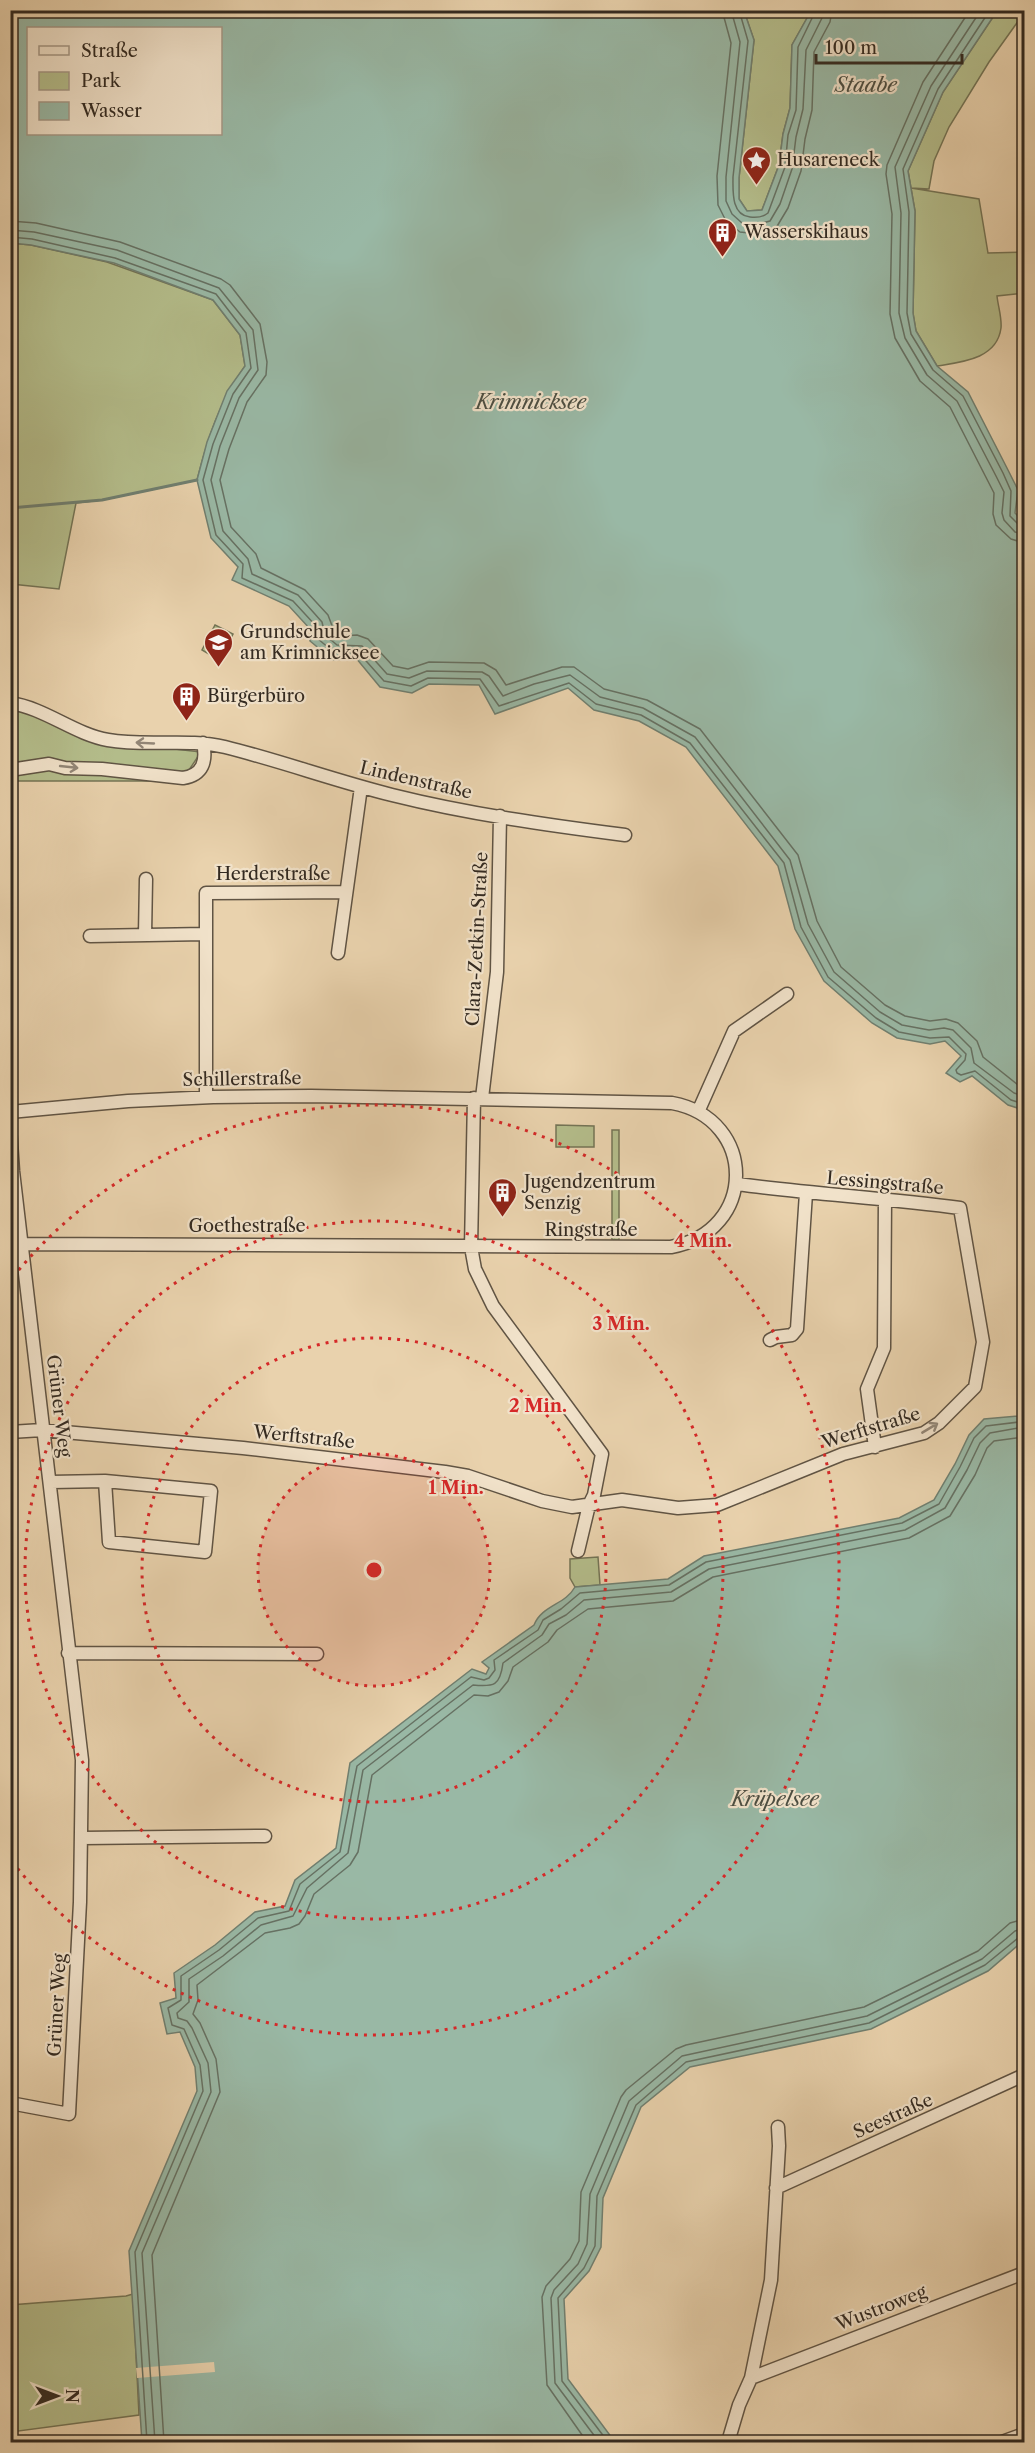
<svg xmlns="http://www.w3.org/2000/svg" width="1035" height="2453" font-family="'Libre Caslon Text',serif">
  <rect width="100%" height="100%" fill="#e9d2ad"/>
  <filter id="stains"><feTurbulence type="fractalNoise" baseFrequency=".00333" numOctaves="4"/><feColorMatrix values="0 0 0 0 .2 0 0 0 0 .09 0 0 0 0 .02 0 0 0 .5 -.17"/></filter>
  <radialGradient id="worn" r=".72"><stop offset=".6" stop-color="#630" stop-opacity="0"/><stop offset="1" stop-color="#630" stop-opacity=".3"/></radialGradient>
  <!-- green -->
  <path fill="#b4bd8b" stroke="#747456" stroke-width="1.5" d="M744,11h67l-19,34 -2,63 -7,26 -4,31 -17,45 -15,1 -8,-12v-21l15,-138z
    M997,11h27v2l-35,49 -40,65 -15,34 -5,28 -18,-1 68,11 9,54 36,-1v41l-27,3c1,10 5,22 4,32 -4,31 -39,34 -64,38l-21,-35 -3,-18 2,-102 -7,-40 35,-79z
    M11,243l20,2 76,17 106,38 27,35 5,31c-26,37 -37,71 -48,114l-95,20 -26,3 -17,86 -48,-5z
    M215,625l18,9 -14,26 -17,-10z
    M10,706l93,35 98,11 -14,21 -12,8h-164z
    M556,1125l38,1v21h-38z
    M612,1130h7v110h-7z
    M598,1557l2,28 -25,2 -5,-9v-19z
    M133,2294l6,121 -128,17 -1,-127 116,-9z"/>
  <!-- water -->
  <path fill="#99b8a5" stroke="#707f70" stroke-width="1.5" fill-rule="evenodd" d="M10,11h734l10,29 -15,138v21l8,12 15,-1 17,-45 4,-31 7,-26 2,-63 19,-34h186l-54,81 -35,79 7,40 -2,102 3,18 21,35 31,26 40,78 10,20 -3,23 9,9v588l-16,-5 -36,-29 -12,6 -14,-9 15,-17 -16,-15 -15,3 -33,-6 -25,-15 -48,-42 -29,-52 -17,-63 -92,-119 -47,-26 -45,-11 -26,-22 -73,26 -16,-29 -50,-1 -17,9 -32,-6 -24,-29 -23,2 -23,-19 1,-11 -22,-24 -57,-26 6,-13 -27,-29 -14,-58 10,-38 20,-51 18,-25 -5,-31 -27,-35 -99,-37 -83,-18 -20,-2zM28,28h192v106h-192z
    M1024,1407v533l-36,31 -117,58 -181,38 -49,40 -38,91 -2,49 -12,24 -25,28 4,80 47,63h-473l-13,-191 68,-160 -2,-24 -15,-35 -13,2 -7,-31 16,-5 -2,-25 41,-28 40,-33 30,-6 10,-26 41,-32 14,-85 122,-94 14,5 3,-6 -7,-6 52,-37c8,-20 31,-20 41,-38l93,-8 36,-23 195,-38 35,-18 21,-36 14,-29 15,-16 34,-3z"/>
  <!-- pier -->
  <path fill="#e9d2ad" d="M214,2362l1,10 -78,6 -1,-10z"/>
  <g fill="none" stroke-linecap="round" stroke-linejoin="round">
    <!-- shore -->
    <path stroke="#667163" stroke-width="1.5" d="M722,10l9,33 -14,133 1,29 8,16 14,11 18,2 18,-6 12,-20 13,-37 4,-32 7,-29 2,-58 16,-30 2,-12
      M731,10l9,32 -14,135v24l6,13 10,9 13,2 15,-4 10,-17 12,-35 4,-32 7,-28 3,-59 16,-32 1,-8
      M739,10l9,31 -15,136c0,14 -2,38 17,40 7,1 13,0 18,-4l17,-46 3,-32 8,-25 2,-63 18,-37
      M970,10l-47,72 -36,83 -1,9 6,40 -2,100 5,24 25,43 30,26 44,86 -1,21 3,11 15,14 13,4
      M981,10l-50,76 -36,81 6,46 -2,100 6,25 22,37 30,26 39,75 8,16 -2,21 2,7 11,12 9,2
      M990,10l-52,79 -35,80 6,43 -2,101 4,21 22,36 30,26 40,77 8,18 -1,25 9,9 5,1
      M10,221l26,2 84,19 101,37 9,6 30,39 7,38 -1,13 -19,27 -18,47 -9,31 11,47 25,27 5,14 44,22 23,25 6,16 7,5 16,-1 11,4 25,27 15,3 21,-7 55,1 12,7 10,15 56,-18h12l30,22 43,11 53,29 98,126 19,66 24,46 44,38 20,11 25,5 16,-2 12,4 19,18 6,16 35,28 6,2
      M10,230l24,2 83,18 102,38 34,42 5,40 -19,28 -19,48 -9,34 12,51 25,28 4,15 46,21 24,27 3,13 12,10 25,1 25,28 22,4 18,-7 55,1 7,4 14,20 31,-12 36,-9 30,22 43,11 52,29 95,123 18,64 26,48 46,40 22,13 27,5 15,-2 9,2 18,18 3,15 40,30 10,3
      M10,237l22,2 83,19 101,36 30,39 5,35 -18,26 -20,50 -10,36 13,55 27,29 -1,14 51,23 23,25 2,13 17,14h24l25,28 27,5 17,-8 52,1 19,27 70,-23 27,21 45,11 49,28 94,120 17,64 27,50 48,41 23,14 31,6 19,-1 17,17 -1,6 -9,10 1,3 4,2 14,-4 36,29 13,4
      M147,2442l-12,-190 68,-161 -3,-26 -16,-36 -12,-4 -4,-17 13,-8v-24l38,-26 39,-32 31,-7 11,-27 40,-32 17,-86 114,-89 13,3 5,-2 6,-8 -1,-10 44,-30 5,-10 18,-11 19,-16 89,-8 37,-23 196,-39 37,-19 21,-37 14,-29 12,-12 33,-4 5,-5
      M155,2442l-13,-189 69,-161 -3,-29 -16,-35 -5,-7 -9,-3 -1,-5 12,-11v-23l34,-23 38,-31 32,-9 14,-28 41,-35 15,-83 110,-85c21,2 27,1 30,-22l39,-28 7,-11 17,-9 18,-15 87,-8 38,-23 196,-39 40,-22 22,-38 13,-27 10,-10 34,-6
      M164,2442l-12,-187 68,-163 -4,-33 -16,-36 -7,-9 5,-14 -1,-15 68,-52 25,-5 9,-4 6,-8 9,-22 36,-29 8,-13 14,-77 102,-80 14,1 11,-4 9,-11 5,-14 35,-25 9,-12 31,-21 85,-8 40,-24 196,-39 41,-22 25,-41 12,-27 7,-7 30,-4
      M587,2442l-40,-57 -5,-88 4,-11 24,-27 9,-18 2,-49 40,-95 5,-7 50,-41 10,-4 178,-38 114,-56 32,-28 14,-4
      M599,2442l-44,-59 -4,-85 3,-8 24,-26 9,-20 3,-50 39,-93 53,-45 185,-40 115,-57 33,-28 9,-3
      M608,2442l-46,-61 -4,-83 26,-30 11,-22 2,-50 39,-91 50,-43 183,-39 116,-58 33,-27 6,-2"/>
    <!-- stream -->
    <path stroke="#707f70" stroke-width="3" d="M10,508l92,-8 95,-20"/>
    <defs>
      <path id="minor" d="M10,703c35,5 64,31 98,37 39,7 79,-2 117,7 56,14 111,34 167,48 76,19 155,30 233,40
        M10,770l39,-6 16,4 37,1 81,9c20,-3 24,-17 20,-35
        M145,935l1,-56
        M90,936l115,-2
        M338,953l23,-166
        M206,1097v-204l139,-1
        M474,1098l-3,149 4,22 18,37 109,148 -8,41 -5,10 -11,46
        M482,1098l15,-126 3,-156
        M10,1112l118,-11 85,-4 98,-1 361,7c86,16 85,129 -1,144l-648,-3
        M698,1112l36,-81 53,-37
        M10,1127l3,44 69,589 -2,142 -11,212 -59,-11
        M770,1340l6,-3 16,-2 5,-6 9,-136
        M10,1432l32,-2 201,18 202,24 23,4 74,25 30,6 50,-7 56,8 39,-3 126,-51 81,-21 15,-10 36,-36 8,-45 -23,-134c-74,-10 -149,-14 -223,-24
        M875,1447l-8,-58 17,-41 1,-149
        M51,1482l54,-1 4,61 96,10 6,-61 -106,-10
        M68,1653l249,1
        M83,1838l182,-2
        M776,2188l248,-113
        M751,2378l273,-105
        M728,2442l11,-37 12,-27 20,-98 8,-134 -1,-19
        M1002,2442l22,-8"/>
    </defs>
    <!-- minor casing -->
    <use href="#minor" stroke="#605444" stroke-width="15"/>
    <!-- minor -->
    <use href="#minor" stroke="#f1e2ca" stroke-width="12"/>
  </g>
  <!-- one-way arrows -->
  <defs><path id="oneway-shaft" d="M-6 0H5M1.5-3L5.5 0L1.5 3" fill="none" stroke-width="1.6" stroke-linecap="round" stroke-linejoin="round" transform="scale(1.5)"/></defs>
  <g stroke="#928676">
    <use href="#oneway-shaft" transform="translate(145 743) rotate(-177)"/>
    <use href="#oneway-shaft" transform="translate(69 767) rotate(6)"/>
    <use href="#oneway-shaft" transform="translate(930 1428) rotate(-31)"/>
  </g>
  <!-- distance rings -->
  <circle cx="374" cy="1570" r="116" fill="#d62828" fill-opacity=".12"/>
  <g fill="none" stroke="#d62828" stroke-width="3" stroke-dasharray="3 6">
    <circle cx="374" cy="1570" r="116"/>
    <circle cx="374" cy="1570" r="232"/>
    <circle cx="374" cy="1570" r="349"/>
    <path d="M13 1277A465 465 0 1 1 13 1863"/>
  </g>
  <!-- icons -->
  <defs>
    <symbol id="sight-pin" viewBox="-11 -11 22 30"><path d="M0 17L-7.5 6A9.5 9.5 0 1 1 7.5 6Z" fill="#8f2418" stroke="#f1e2ca"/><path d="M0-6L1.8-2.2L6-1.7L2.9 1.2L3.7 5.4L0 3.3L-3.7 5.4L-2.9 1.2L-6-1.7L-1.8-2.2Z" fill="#fff"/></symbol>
    <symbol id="building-pin" viewBox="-11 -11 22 30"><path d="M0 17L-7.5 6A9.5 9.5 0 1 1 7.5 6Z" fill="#8f2418" stroke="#f1e2ca"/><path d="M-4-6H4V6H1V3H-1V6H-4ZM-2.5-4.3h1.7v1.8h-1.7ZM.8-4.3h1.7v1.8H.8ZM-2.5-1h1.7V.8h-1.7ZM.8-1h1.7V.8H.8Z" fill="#fff"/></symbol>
    <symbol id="school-pin" viewBox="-11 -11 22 30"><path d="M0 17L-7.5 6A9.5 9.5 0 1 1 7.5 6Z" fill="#8f2418" stroke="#f1e2ca"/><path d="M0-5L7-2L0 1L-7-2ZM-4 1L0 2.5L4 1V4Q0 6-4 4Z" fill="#fff"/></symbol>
  </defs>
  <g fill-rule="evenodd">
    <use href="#sight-pin" x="740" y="144" width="33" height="45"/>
    <use href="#building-pin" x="706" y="216" width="33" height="45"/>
    <use href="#school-pin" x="202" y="626" width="33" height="45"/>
    <use href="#building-pin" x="170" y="680" width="33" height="45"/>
    <use href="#building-pin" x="486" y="1176" width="33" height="45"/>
  </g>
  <g text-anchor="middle" stroke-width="4.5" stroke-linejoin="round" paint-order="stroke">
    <!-- poi labels -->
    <g font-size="18" fill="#332a21" stroke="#f1e2ca" text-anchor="start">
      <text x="777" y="166">Husareneck</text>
      <text x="744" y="238">Wasserskihaus</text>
      <text x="240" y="638">Grundschule<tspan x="240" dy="21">am Krimnicksee</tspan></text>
      <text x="207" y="702">Bürgerbüro</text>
      <text x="524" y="1188">Jugendzentrum<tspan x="524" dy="21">Senzig</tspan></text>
    </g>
    <!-- street labels -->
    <g font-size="18" fill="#332a21" stroke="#f1e2ca">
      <text transform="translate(416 780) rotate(13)" y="6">Lindenstraße</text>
      <text x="273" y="880">Herderstraße</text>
      <text transform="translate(477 939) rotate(-87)" y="6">Clara-Zetkin-Straße</text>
      <text transform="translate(242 1079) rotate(-1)" y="6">Schillerstraße</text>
      <text transform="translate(885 1183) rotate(5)" y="6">Lessingstraße</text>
      <text x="247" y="1232">Goethestraße</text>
      <text x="591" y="1236">Ringstraße</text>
      <text transform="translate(59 1406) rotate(83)" y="6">Grüner Weg</text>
      <text transform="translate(871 1428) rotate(-17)" y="6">Werftstraße</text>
      <text transform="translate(304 1437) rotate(6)" y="6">Werftstraße</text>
      <text transform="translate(57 2005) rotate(-87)" y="6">Grüner Weg</text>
      <text transform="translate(893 2116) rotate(-24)" y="6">Seestraße</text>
      <text transform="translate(881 2308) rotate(-21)" y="6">Wustroweg</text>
    </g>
    <!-- water labels -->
    <g font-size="20" font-style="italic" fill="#4c4e42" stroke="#f1e2ca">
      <text x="866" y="92">Staabe</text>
      <text x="531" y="409">Krimnicksee</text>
      <text x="775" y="1806">Krüpelsee</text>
    </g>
  </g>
  <circle cx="374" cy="1570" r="9" fill="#d62828" stroke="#f1e2ca" stroke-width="3"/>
  <g font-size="18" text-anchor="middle" font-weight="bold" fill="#d62828" stroke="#f1e2ca" stroke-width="4.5" stroke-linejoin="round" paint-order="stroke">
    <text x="703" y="1247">4 Min.</text>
    <text x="621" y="1330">3 Min.</text>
    <text x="538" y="1412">2 Min.</text>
    <text x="456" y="1494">1 Min.</text>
  </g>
  <!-- margin -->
  <rect width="1035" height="2453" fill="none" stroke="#e9d2ad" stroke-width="36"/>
  <rect x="12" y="12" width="1011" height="2429" fill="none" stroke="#332a21" stroke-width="3"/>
  <rect x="18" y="18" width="999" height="2417" fill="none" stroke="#332a21" stroke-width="1.5"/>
  <!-- legend -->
  <rect x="27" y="27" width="195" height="108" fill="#f1e2ca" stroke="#a59886" stroke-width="1.5"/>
  <rect x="39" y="46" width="30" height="9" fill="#f1e2ca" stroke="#a59886" stroke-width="1.5"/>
  <text x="81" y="57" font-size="18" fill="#332a21">Straße</text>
  <rect x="39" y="72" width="30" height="18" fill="#b4bd8b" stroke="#a59886" stroke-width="1.5"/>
  <text x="81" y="87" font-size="18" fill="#332a21">Park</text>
  <rect x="39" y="102" width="30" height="18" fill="#99b8a5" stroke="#a59886" stroke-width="1.5"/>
  <text x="81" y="117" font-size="18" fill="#332a21">Wasser</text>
  <!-- north arrow -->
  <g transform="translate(57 2396) rotate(90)" stroke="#f1e2ca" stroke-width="4.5" paint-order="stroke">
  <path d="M0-4.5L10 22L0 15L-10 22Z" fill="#332a21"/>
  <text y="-9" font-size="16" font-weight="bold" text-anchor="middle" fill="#332a21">N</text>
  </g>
  <!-- scale -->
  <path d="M816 54v9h146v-9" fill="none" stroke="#332a21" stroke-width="3"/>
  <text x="825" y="54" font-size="18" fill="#332a21" stroke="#f1e2ca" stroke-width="4.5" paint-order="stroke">100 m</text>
  <rect width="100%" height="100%" filter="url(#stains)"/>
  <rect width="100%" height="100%" fill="url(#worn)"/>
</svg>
